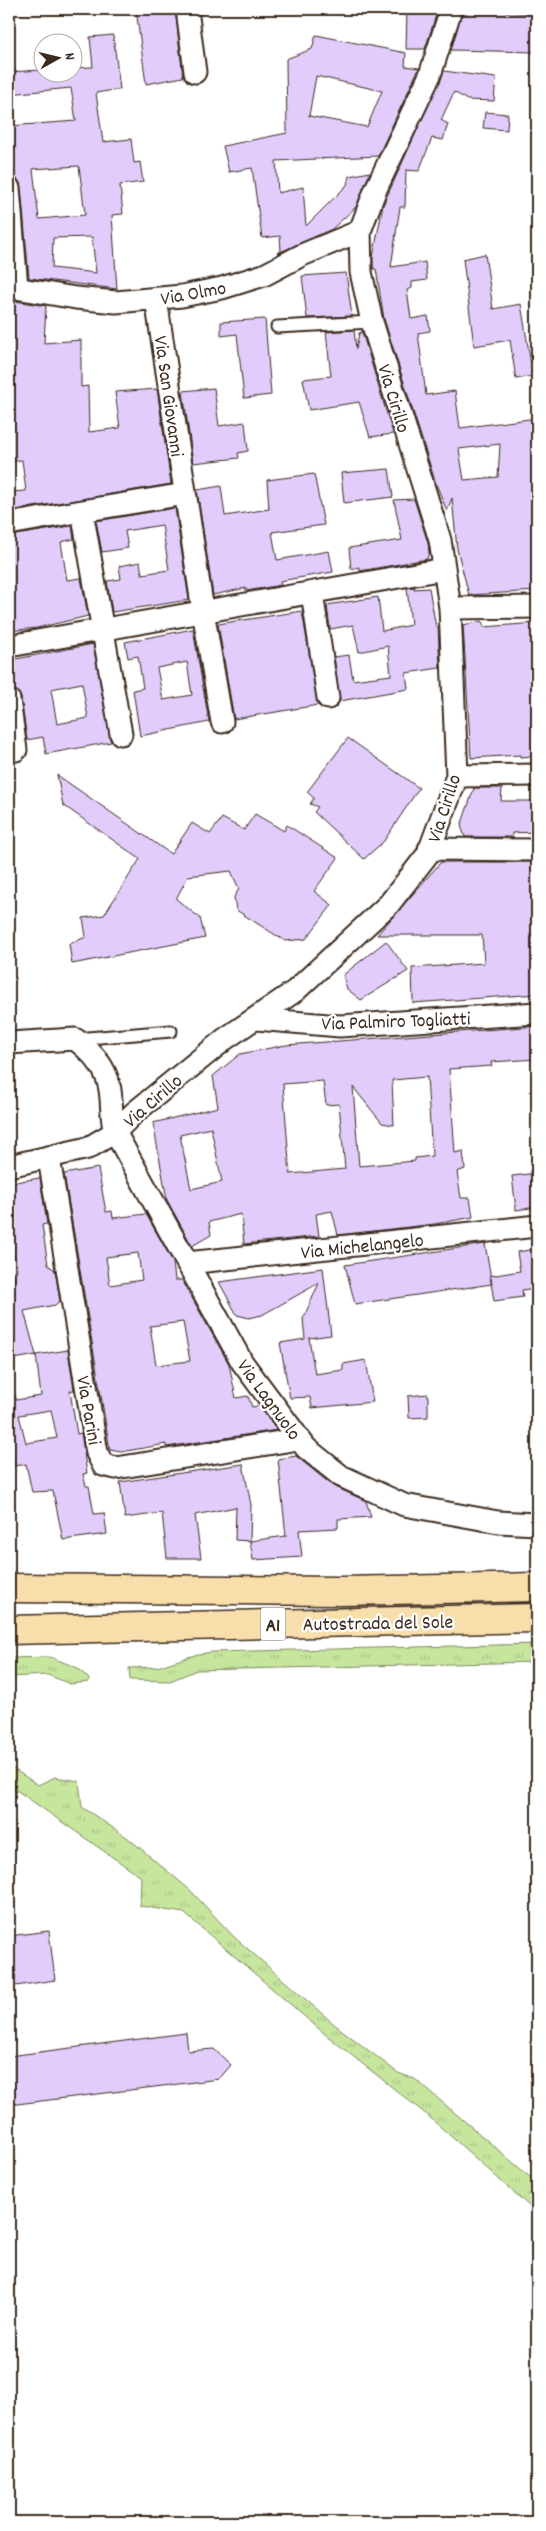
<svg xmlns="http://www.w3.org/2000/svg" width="546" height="2531" font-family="Dekko,sans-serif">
  <defs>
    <pattern id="grass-tufts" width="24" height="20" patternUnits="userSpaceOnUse" patternTransform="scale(1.25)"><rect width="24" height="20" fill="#c6e69e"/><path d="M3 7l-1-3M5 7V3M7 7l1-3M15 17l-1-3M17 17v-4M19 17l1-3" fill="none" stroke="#abc588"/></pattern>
  </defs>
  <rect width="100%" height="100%" fill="#fff"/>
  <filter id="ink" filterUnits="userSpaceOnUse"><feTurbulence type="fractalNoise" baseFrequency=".02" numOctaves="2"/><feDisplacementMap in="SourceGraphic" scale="10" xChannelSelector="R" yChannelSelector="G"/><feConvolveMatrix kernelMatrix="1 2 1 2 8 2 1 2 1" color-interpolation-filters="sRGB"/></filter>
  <g filter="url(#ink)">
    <!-- grass -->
    <path fill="url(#grass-tufts)" stroke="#80885e" d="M537,1644v18l-340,8 -27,11 -40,-1 -1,-12 28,-1 41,-13 15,-2z
      M50,1657l28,11 11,11v3l-19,2 -22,-9 -39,2v-19z
      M9,1766l29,19 17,-8 24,4 3,26 46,31 62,52 44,47 100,87 64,49 17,6 122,104v30l-110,-98 -102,-81 -141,-121 -44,-7 1,-29 -132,-92z"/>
    <!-- building -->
    <path fill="#e1ccfc" stroke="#3b2a1e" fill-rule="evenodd" d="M136,9h39l8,68 -37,7z
      M407,9h31l-13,40h-19z
      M463,9l74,5v38l-86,-2z
      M113,35l7,54 -24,4 7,49 28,-3 3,24 6,-1 3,20 -23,3 3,29 -11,1 5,74 -88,-11 -8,-91 -2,-6 -7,-5 -3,-50 67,-5 -5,-33 -62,6v-22l33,-2v2h30v-4l21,-1 -3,-30zM79,166l6,49 -46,4 -6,-50zM92,237l4,36 -44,-5 1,-30z
      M316,35l90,18 -1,13 14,2 -41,88 -102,5 2,32 25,-6 3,39 41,-41 2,-9 21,-4 -14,35 -24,22 -54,24 3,-2 -1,-15 -18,2 -10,-70 -23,4 -6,-26 64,-13 -1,-74 26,-10zM316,76l66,15 -15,36 -58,-11z
      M444,71l52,7 -2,23 -27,-1 -13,-8 -13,28 7,4 -5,16 -11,-2 -13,33 -13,-1 -1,37h-5l-9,60 34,-5 2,18 -15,2v6l-5,2 4,29 17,-3 2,15 -12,2 8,62 29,-4 5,37 77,-10v42l-3,1 3,30v100l-68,4 -12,-46 -5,-51 -5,13 -11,-27 -52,-165 -8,-50h-3v-12l10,-52zM500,444l-2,33 -34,3 -5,-31z
      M485,112l23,2 -1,16 -24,-2z
      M485,254l8,55 28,-5 12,72 -17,3 -6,-39 -36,6 -11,-87z
      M346,273l6,43 -45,2 -5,-42z
      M9,300l37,6 -2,37 37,-3v47l7,-1 1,46 31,-4 -5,-36 42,-3 14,95 -162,27v-19l17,-1 -4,-31 -13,2z
      M265,319l6,76 -27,3 -7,-64 -16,2v-14z
      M354,330l2,19 3,-16 3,-1 31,102 -23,3 -11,-35 -50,8 -6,-31 28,-3 -5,-44z
      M214,388l5,38 26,-4 3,29 -10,2 1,5 -46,5 -10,-72z
      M389,469l4,28 -49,6 -3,-30z
      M314,474l10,51 -52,7 5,28 52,-9 4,21 -53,9 1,4 -35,6v-3l-33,7 -16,-105 24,-4 4,30 44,-7 -2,-29z
      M414,499l14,44 1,10 -2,6 -67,12 -1,-4 -8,2 -2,-21 53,-8 -8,-40z
      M175,508l14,92 -77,12 -5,-31 14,-2 -2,-13 21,-4 2,12 27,-4 -7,-45 -37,6 3,17 -26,4 -6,-31z
      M72,526l2,13 -13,3 6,38 14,-2 7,38 -51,12 -28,3v-95z
      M415,587l-1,2 15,-1 7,39h2l2,41 -34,5 2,16 -68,12 -6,-44 15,-2 4,25 38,-5 -3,-29 -29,6 -6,-27 -23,4 -3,-24 51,-8 4,34 29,-6 -4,-37z
      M302,611l16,94 -84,14 -16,-95z
      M482,621l2,6 53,-4v133l-17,1v-2l-49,3 -8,-133z
      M193,629l16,93 -69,14 -7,-46 10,-2 -5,-32 -10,2 -3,-16zM187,662l5,33 -29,5 -6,-32z
      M93,644l18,98 -65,12 -3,-17 -16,3 -6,-42 -3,-6 -9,-4v-13h4l-2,-15zM82,683l6,35 -31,6 -6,-35z
      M348,738l71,50 -35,53 -20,18 -50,-47 4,-5 -8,-3 4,-6 -7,-6z
      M57,775l114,79 21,-31 18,11 12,-16 22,12 11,-16 29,17 3,-6 51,33 -24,33 18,14 -26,34 -21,2 -49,-31 -2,-13 5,-8 -8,-18 -43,5 -12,23 24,19 5,20 -133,26 -3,-20 17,-7 -3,-19 21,-3 36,-56 -77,-54z
      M474,788h28l-1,13h36v31l-25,1v4h-47l-4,-11z
      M441,862h96v132l-124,9 -1,-35 72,-5 -2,-28h-105z
      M386,941l22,30 -47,29 -14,-11 -4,-14z
      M537,1026v33l-46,3 1,4 -43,3 6,84 8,-2 2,18 -8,3 4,26h9l3,19 -38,7 -97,11 -6,-24 -16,3 3,22 -75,8 -3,-30 -32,8 2,13 -19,11 -25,-46 -14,-77 65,-16 -5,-31 27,-22 46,-9zM427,1077l5,79 -17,2v3l-56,5 -6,-79 29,36 12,2 -2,-45zM323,1081l3,24 13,-1 6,65 -55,5 -7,-90zM211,1128l11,54 -31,7 -11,-54z
      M98,1168l8,44 6,-1 1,7 33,-4 27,48 2,18h7l47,84 7,34 12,-2 4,11 7,-1 18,24 -111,17v-3l-45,8 -11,-2 -46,-276zM138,1253l4,27 -32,5 -4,-28zM183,1322l7,39 -34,4 -6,-39z
      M537,1173v34l-21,3 -4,-34z
      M40,1178l7,46 -5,1 6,40 7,5 5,31 -5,4 -31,6 12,44 -27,5v-85h3l3,10 -2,-14h4l-6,-36 -2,1v-53z
      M485,1244l7,40 -137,20 -10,-39z
      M535,1249l2,39 -15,2 1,7 -29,4 -4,-25 30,-5 -3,-19z
      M323,1268l8,67 -22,3 6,36 28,-4v-6l23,-4 7,42 -61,6 -2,-11 -20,1 -10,-55 25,-4 -2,-20 16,-36 -57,32 -13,3 -12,-3 -18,-33z
      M68,1350l6,40 -4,1 7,43 4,-1 6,40 -4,1 3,12h3l5,28 10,-1 3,21 -44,6 -10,-49 -21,1 -6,-28 -11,2 -6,-30v-41l6,-1 1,6 25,-4 -5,-41zM51,1410l6,28 -31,5 -7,-28z
      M428,1394v23l-19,1 -1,-22z
      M296,1456l37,30 33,15 5,16 -33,2v9l-39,2 3,27 -49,3 -3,-19 36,-5 -8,-77z
      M243,1464l8,41 -1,36 -15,-1 1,-33 -41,8 6,43h-34l-5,-45 -37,5 -5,-36z
      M49,1931l6,49 -46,7v-51z
      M186,2033l2,18 26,-2 17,16 -12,14 -210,26v-49z"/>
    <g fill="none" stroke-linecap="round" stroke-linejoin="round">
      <defs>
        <path id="lane" d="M277,327l95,-5
          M76,1039l95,-8"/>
        <path id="street" d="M187,9l8,63
          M9,188l8,100
          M9,287l67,11 40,4 66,-6 40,-8 42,-13 38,-20 58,-24
          M156,299l47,312 19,111
          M9,524l73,-13
          M312,593l16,105
          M450,608l87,-1
          M9,646l435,-77
          M9,700l7,50
          M121,734l-39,-223 103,-17
          M457,776l80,-1
          M429,849l108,1
          M256,1019l84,7 197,-13
          M9,1043l66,-4c15,12 30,26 34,46 4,16 1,32 6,47l127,230 64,86 35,28 63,29 94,17 39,2
          M49,1158l48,295 6,12 13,3 183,-29
          M9,1166l79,-18 27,-16 19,-19 91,-74 70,-48 94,-87 39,-50 29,-78 -7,-168 -10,-68 -68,-218 -11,-50 -1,-41 15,-40 55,-116 21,-66
          M187,1263l350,-37"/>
        <path id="highway" d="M9,1588l333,3 195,-4
          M9,1630l528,-12"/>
      </defs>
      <!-- lane casing -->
      <use href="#lane" stroke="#3b2a1e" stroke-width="15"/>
      <!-- street casing -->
      <use href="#street" stroke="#3b2a1e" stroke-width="25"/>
      <!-- highway casing -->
      <use href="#highway" stroke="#3b2a1e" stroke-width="31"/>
      <!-- lane -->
      <use href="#lane" stroke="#fff" stroke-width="11"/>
      <!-- street -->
      <use href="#street" stroke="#fff" stroke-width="21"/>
      <!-- highway -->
      <use href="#highway" stroke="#f8deab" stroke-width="28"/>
    </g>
  </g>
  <g text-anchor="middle" stroke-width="4.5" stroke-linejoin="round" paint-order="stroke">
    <!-- shield labels -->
    <rect fill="#fff" stroke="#766a62" stroke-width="1" x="260.5" y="1607.5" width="25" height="33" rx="4"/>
    <g font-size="19" font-weight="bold" fill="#3b2a1e">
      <text x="273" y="1631">A1</text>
    </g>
    <!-- street labels -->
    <g font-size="20" fill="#3b2a1e" stroke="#fff">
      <text transform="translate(193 292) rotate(-10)" y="7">Via Olmo</text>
      <text transform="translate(170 396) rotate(82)" y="7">Via San Giovanni</text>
      <text transform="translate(395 398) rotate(73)" y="7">Via Cirillo</text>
      <text transform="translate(443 808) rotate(-72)" y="7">Via Cirillo</text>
      <text transform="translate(396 1020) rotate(-2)" y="7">Via Palmiro Togliatti</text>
      <text transform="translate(152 1100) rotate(-41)" y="7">Via Cirillo</text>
      <text transform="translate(362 1245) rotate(-6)" y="7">Via Michelangelo</text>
      <text transform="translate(270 1399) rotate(54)" y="7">Via Lagnuolo</text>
      <text transform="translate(90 1410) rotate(80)" y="7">Via Parini</text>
      <text transform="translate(378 1622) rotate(-1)" y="7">Autostrada del Sole</text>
    </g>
  </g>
  <!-- margin -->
  <rect width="546" height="2531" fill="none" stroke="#fff" stroke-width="30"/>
  <rect x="15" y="15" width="516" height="2501" fill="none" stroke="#3b2a1e" stroke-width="2" filter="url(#ink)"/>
  <!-- north arrow -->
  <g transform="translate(58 58) rotate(82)"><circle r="24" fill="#ffffff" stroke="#b1aaa5"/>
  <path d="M0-4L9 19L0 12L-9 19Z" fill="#3b2a1e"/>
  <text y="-8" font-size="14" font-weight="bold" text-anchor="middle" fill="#3b2a1e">N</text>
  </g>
</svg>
